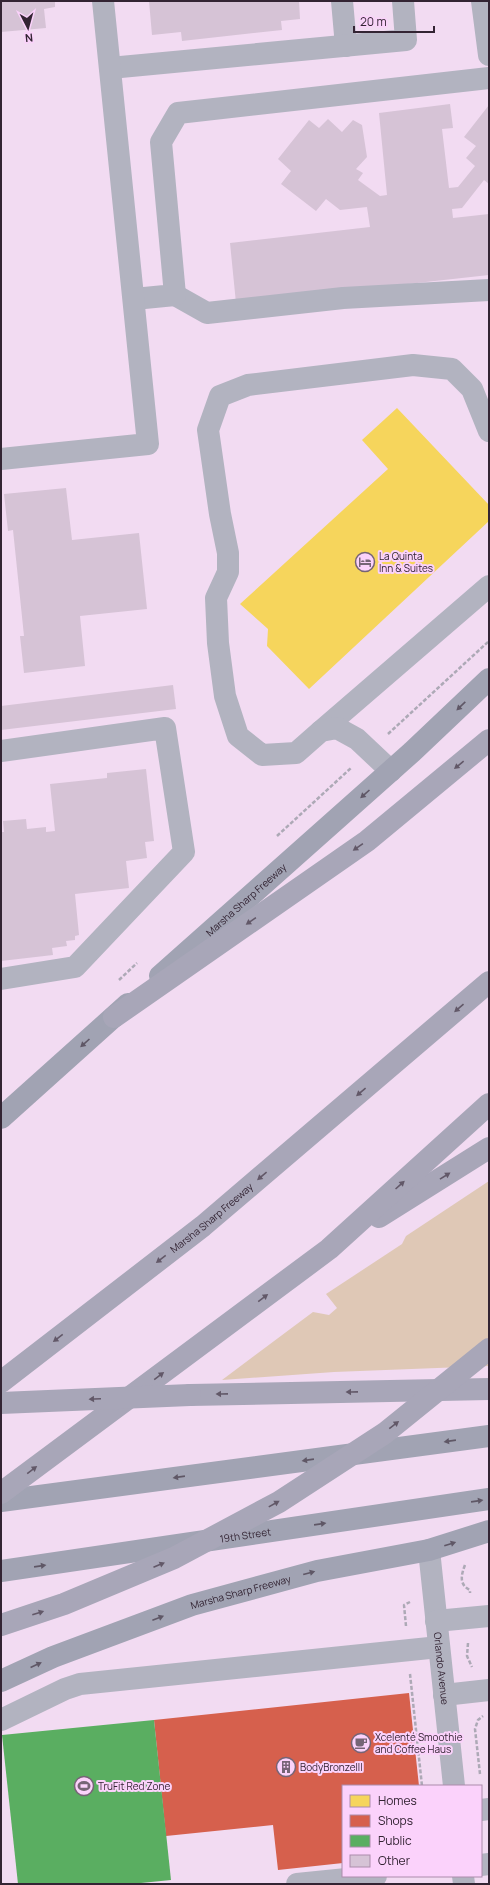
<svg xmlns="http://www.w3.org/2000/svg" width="490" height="1885" font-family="Manrope,sans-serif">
  <rect width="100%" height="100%" fill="#f2dbf2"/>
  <!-- green -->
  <path fill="#dfc8b6" d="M489,1181v185l-155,6 -112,8 91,-68 16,3 8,-7 -11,-14 76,-50 4,-8z"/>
  <!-- homes -->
  <path fill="#f6d55c" d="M397,408l92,97v16l-180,168 -42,-43 1,-17 -28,-25 148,-135 -26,-29z"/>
  <!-- shops -->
  <path fill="#d6604d" d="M409,1693l10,93h-76v77l-65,7 -5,-45 -107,11 -12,-116z"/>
  <!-- public -->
  <path fill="#5aae61" d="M154,1720l17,160 -40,4h-113l-16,-149z"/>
  <!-- building -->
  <path fill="#d6c3d6" d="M1,1h54v6l-11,2 2,19 -45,4z
    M149,1h150l1,18 -19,2 1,9 -100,11 -1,-9 -29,3z
    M450,104l3,24 -11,1 7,59 9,-1 17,-21 -9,-8 10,-12 -12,-9 25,-32v79l-5,-4 -22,28 -10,1 1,9 36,-4v61l-253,28 -6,-60 140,-16 -3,-20 -27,3 -14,-11 -10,12 -35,-27 10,-13 -13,-12 31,-39 10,8 9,-9 14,13 11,-12 9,5 5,32 -11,12 7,4 -5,7 22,16 7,-1 -8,-82z
    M66,488l6,52 67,-7 8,76 -67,7 5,50 -61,7 -4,-37h4l-11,-106 -5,1 -4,-37z
    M173,685l3,24 -175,21v-24z
    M146,769l8,72 -9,1 2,16 -21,3 3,27 -54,6 4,41 -4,1v4l-9,1 1,5 -15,2 1,7 -52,6v-129h3l-1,-11 23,-2 1,10 19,-2v5l9,-1 -5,-47 57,-6v-5z"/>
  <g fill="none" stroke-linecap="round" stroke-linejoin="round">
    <!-- path -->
    <path stroke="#ada9b6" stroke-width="2.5" stroke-dasharray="4 2" stroke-linecap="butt" d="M388,734l101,-93
      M277,836l74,-68
      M119,980l18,-17
      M465,1565c-4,10 -6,20 5,25v3
      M406,1626l-2,-21 6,-3
      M468,1643l-1,13 5,11
      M410,1674l12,112
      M480,1774l-5,-45 3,-9 5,-4"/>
    <!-- minor -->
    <g stroke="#b2b3c0" stroke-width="22">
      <path d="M342,1l4,45"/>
      <path d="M482,1l7,54"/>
      <path d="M110,68l296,-28 -3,-39"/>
      <path d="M175,295l32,18 136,-15 146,-8"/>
      <path d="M134,299l41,-4 -14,-153 17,-29 311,-35"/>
      <path d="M1,459l147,-15 -45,-443"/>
      <path d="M321,731l168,-145"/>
      <path d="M1,751l164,-23 19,124 -109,115 -74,12"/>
      <path d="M391,771l-34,-32 -20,-11 -16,3 -25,22 -34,2 -24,-19 -13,-40 -7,-53 -2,-45 12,-26v-19l-8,-39 -12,-84 12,-34 28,-11 165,-20 39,4 20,20 17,42"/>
      <path id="s1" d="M429,1550l25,236"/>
      <path d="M436,1621l53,-5"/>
      <path d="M444,1695l45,-5"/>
      <path d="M1,1720l64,-31 15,-5 359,-37"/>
      <path d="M481,1810l8,-1"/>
      <path d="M481,1865l8,-1"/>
      <path d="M463,1876l1,8"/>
      <path d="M297,1884l79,-8"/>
    </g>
    <!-- major -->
    <g stroke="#a1a3b3" stroke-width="22">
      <path id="s2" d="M160,976l252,-224 77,-73"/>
      <path d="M1,1118l127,-114"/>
      <path d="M1,1501l488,-65"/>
      <path id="s3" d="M1,1571l488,-72"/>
      <path id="s4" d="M1,1681l52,-24 139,-52 125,-34 112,-21 60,-19"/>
    </g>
    <!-- highway -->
    <g stroke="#a8a6b8" stroke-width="22">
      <path d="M114,1017l253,-176 122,-101"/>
      <path d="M379,1217l110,-69"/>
      <path id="s5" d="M1,1382l202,-156 286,-244"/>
      <path d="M190,1395l299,-6"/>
      <path d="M1,1493l328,-244 160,-145"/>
    </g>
    <!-- highway-bridge -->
    <path stroke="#a8a6b8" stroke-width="22" d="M1,1403l189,-8
      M1,1625l63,-21 110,-46 105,-56 106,-69 104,-84"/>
  </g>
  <!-- one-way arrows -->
  <defs><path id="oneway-solid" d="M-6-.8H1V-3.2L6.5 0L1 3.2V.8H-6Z"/></defs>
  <g fill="#5f5766">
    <use href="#oneway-solid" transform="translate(461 706) rotate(136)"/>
    <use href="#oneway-solid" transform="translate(365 794) rotate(138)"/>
    <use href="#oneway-solid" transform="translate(85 1043) rotate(138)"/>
    <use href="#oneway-solid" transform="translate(450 1441) rotate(172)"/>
    <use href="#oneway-solid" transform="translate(308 1460) rotate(172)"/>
    <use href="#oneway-solid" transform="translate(179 1477) rotate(172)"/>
    <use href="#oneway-solid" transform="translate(477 1501) rotate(-8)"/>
    <use href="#oneway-solid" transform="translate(320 1524) rotate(-8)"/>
    <use href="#oneway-solid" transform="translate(450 1544) rotate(-18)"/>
    <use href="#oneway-solid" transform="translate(40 1566) rotate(-8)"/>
    <use href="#oneway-solid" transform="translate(309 1573) rotate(-15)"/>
    <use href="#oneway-solid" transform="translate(158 1618) rotate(-21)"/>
    <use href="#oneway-solid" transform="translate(36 1665) rotate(-25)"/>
  </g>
  <g fill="#625868">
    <use href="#oneway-solid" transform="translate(459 765) rotate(141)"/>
    <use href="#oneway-solid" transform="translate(358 847) rotate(145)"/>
    <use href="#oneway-solid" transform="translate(251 921) rotate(145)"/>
    <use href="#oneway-solid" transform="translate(459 1008) rotate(139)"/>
    <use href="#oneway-solid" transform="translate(361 1092) rotate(140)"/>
    <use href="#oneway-solid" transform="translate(262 1176) rotate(140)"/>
    <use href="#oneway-solid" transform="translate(445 1176) rotate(-32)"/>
    <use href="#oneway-solid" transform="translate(400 1185) rotate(-42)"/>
    <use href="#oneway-solid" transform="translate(161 1259) rotate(142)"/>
    <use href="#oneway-solid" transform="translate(263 1298) rotate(-37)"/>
    <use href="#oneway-solid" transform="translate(58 1338) rotate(142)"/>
    <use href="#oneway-solid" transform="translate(159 1376) rotate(-37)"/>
    <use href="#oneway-solid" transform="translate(352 1392) rotate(179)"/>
    <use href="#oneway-solid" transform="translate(222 1394) rotate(179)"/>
    <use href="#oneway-solid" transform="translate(95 1399) rotate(177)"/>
    <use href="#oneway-solid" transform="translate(394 1425) rotate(-38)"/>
    <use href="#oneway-solid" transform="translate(32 1470) rotate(-37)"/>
    <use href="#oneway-solid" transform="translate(274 1504) rotate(-29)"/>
    <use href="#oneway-solid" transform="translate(159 1565) rotate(-23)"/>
    <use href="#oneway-solid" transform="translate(38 1613) rotate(-18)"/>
  </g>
  <!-- icons -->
  <defs>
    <symbol id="hotel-ring" viewBox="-11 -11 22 22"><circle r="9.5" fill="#fbd2fb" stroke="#766476" stroke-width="1.5"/><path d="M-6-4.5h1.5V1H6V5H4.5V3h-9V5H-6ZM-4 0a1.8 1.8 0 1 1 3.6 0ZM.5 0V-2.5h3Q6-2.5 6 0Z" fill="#766476"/></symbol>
    <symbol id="cafe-ring" viewBox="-11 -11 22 22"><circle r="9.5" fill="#fbd2fb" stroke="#766476" stroke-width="1.5"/><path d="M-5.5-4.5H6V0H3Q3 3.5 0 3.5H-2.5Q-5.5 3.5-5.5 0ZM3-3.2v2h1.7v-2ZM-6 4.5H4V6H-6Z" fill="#766476"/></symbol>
    <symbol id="building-ring" viewBox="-11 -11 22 22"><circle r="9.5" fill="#fbd2fb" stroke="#766476" stroke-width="1.5"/><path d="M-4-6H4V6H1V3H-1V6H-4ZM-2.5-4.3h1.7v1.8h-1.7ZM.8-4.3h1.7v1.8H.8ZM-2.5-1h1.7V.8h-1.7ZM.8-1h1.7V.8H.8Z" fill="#766476"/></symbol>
    <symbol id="stadium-ring" viewBox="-11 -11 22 22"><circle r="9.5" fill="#fbd2fb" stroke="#766476" stroke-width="1.5"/><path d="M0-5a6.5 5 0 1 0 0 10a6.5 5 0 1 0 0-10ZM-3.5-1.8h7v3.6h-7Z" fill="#766476"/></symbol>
  </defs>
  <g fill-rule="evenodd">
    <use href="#hotel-ring" x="354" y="551" width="22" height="22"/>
    <use href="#cafe-ring" x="350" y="1732" width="22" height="22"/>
    <use href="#building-ring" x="275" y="1756" width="22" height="22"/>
    <use href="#stadium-ring" x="73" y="1775" width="22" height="22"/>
  </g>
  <g text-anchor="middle" stroke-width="4" stroke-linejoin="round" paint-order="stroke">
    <!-- poi labels -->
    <g font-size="10" fill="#332433" stroke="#fbd2fb" text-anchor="start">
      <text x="379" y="560">La Quinta<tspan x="379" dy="12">Inn &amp; Suites</tspan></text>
      <text x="375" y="1741">Xcelenté Smoothie<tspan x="375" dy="12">and Coffee Haus</tspan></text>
      <text x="300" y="1771">BodyBronzeIII</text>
      <text x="98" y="1790">TruFit Red Zone</text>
    </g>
    <!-- street labels -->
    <g font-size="10" fill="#332433" stroke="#fbd2fb">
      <text dy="4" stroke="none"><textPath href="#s2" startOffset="115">Marsha Sharp Freeway</textPath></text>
      <text dy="4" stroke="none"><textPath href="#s5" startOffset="267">Marsha Sharp Freeway</textPath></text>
      <text dy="4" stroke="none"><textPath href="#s3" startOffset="247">19th Street</textPath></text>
      <text dy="4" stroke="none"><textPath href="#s4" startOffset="256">Marsha Sharp Freeway</textPath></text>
      <text dy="4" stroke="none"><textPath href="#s1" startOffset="119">Orlando Avenue</textPath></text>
    </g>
  </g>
  <!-- border -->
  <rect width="490" height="1885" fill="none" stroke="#332433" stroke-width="4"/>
  <!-- legend -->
  <rect x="342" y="1785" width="140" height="92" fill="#fbd2fb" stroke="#ab8cab"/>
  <rect x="350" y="1795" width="20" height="12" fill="#f6d55c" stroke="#ab8cab"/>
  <text x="378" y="1805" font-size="12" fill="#332433">Homes</text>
  <rect x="350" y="1815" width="20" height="12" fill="#d6604d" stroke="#ab8cab"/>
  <text x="378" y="1825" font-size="12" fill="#332433">Shops</text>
  <rect x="350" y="1835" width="20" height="12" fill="#5aae61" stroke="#ab8cab"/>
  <text x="378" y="1845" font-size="12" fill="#332433">Public</text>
  <rect x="350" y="1855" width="20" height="12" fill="#d6c3d6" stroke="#ab8cab"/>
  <text x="378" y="1865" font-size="12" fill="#332433">Other</text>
  <!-- north arrow -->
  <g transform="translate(28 28) rotate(174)" stroke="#fbd2fb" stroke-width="3" paint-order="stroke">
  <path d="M0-3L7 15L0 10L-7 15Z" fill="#332433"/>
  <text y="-6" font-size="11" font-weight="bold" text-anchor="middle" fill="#332433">N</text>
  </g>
  <!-- scale -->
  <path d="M354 26v6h80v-6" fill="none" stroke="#332433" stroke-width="2"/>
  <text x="360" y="26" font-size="12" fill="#332433" stroke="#fbd2fb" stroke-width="3" paint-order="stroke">20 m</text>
</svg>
